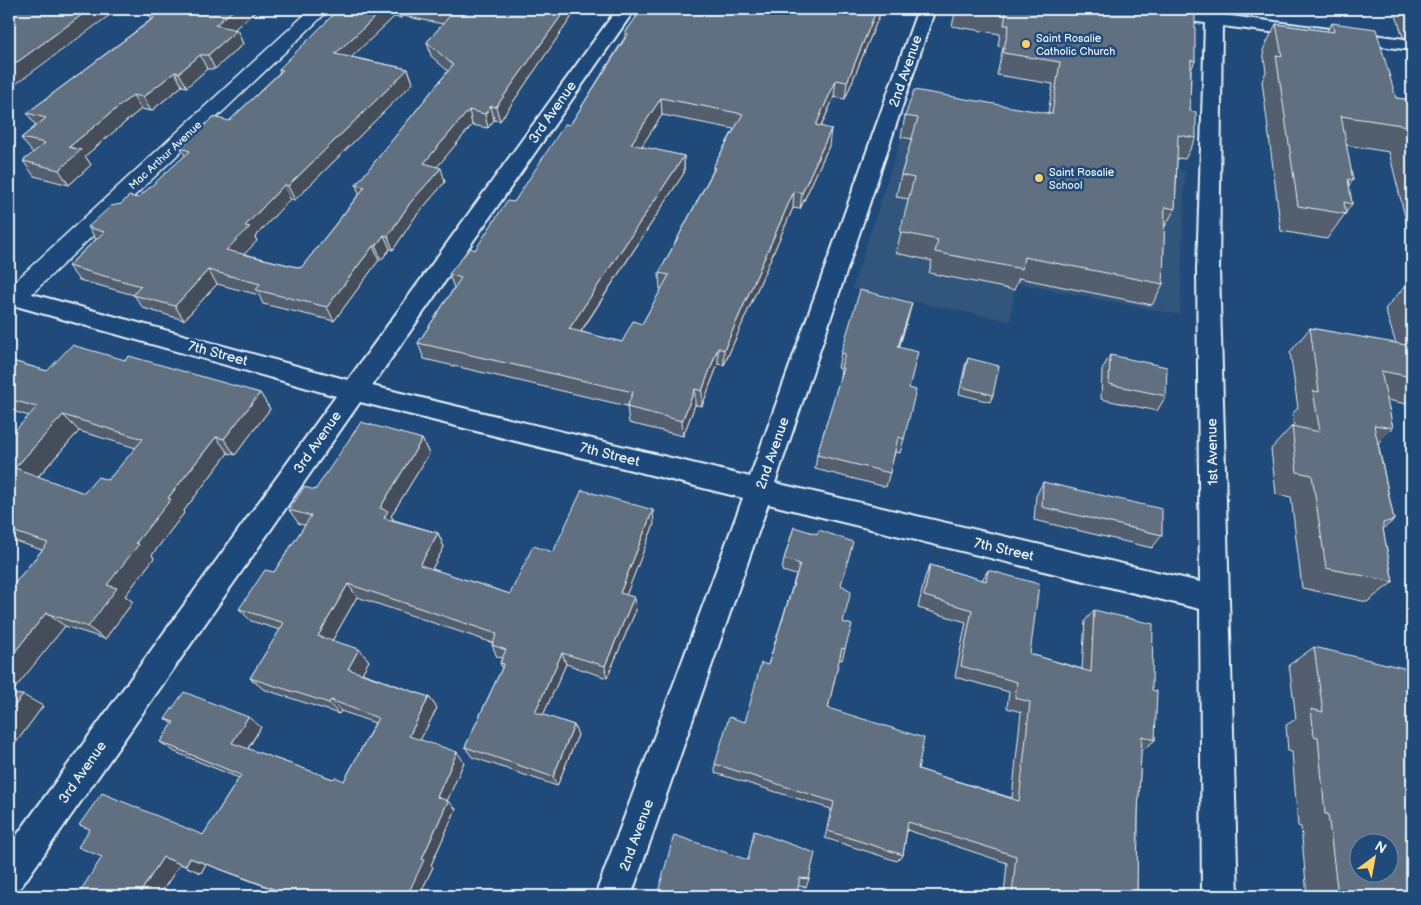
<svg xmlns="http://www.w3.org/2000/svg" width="1421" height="905" font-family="'Balsamiq Sans',sans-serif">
  <rect width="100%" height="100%" fill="#1f4a7a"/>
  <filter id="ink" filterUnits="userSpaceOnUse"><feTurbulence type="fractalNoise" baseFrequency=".02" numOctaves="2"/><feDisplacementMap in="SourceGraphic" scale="10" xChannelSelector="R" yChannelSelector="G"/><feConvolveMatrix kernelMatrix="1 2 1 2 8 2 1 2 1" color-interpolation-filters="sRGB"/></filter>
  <g filter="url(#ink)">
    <!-- built -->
    <path fill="#33557c" d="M910,111l147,37 128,23 -5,144 -164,-32 -6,38 -158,-32z"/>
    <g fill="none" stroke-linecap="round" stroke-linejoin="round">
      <defs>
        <path id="street" d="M617,9h18l-263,377 378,91 168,-468h17l-160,474 425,99 -3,-312 8,-247 -71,-9 -6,-1 -3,-4h47l33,4 1,-4h16l1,6 189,25v10l-190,-24 -3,244 19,626h-36l-2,-287 -432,-105 -137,392h-36l148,-398 -383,-96 -339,485 -12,5v-46l327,-450 -327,-92v-14l5,-1 334,91z"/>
        <path id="secondary" d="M311,9h19l-312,298 -9,3v-23z"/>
      </defs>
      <!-- street casing -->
      <use href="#street" stroke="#e8f1f8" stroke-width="4"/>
      <!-- secondary casing -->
      <use href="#secondary" stroke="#e8f1f8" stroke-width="3"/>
      <!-- street -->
      <use href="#street" fill="#1f4a7a" fill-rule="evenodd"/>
      <!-- secondary -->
      <use href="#secondary" fill="#1f4a7a" fill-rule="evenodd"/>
    </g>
    <!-- wall -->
    <path fill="#535f6e" stroke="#e8f1f8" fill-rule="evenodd" d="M144,9h114l-24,20 3,1 6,14 -28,25h-8l-20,18 -5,-1 -31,25 -10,-2 -56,47 6,9 -22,20 -35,-9 -11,-15 10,-8 -1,-1 -11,-14 15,-12 -9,-13 125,-94z
      M339,9h238l-77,112 -6,-1 -6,8 -16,-3 -35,42 8,15 -30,35 -22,33 -3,-1 -9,11h-2l-45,61 -71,-17 -4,-9 -42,-11 -33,36 -41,-12 -9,-13 -55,-15 -11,-14 28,-27 -8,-12 33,-23 17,-6 47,-42 -4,-8 48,-27 51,-49 -1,-3zM403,16l40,8 -16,18 4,14 17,15 -92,114 3,9 -58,74 -57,-14 13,-13 -2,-4 35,-38 5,1 118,-117 -5,-14 -57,-12 43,-40 7,1z
      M635,9h247l-37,90 -11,-2 -13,30 8,19 -29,63 -7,-1 -69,157 -6,-1 -16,42 -7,-1 -12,31 -54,-13 -2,-17 -203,-47 -6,-16 36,-55 -5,-14 26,-24 39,-48 56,-77 55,-88v-4l11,-15zM662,115l72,14 -21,38v4l-54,102 1,16 1,1 -19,34 -20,18 -41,-10 103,-159v-17l-43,-9z
      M956,9h230l9,52 -4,9 -1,41 6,27 -11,21 -8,-1 -2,51 -11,19 -1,56 -11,21 -133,-27 -5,12 -85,-17 3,-12 -36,-8 13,-54 -13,-2 5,-22 11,-36 -11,-2 4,-21 143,-3 5,-29 -56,-9 6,-28 -5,-1 2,-12 -48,-8z
      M1394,9h18v31l-9,-3z
      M1332,23l64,75 16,2v145l-23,-93 -43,-7 7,35 -4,6 3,18 -25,35 -46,-8 -19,-150 4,-9 -3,-22 13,-26 51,7z
      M1412,45v21l-4,-15z
      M1407,284l5,1v120l-25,-5 6,28 -15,15 16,77 -11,9 10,53 -26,20 -65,-14 -11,-91 -15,-3 -5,-45 21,-23 2,1 -2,-13 6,-6 -8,-56 20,-24 86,16 -11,-35z
      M908,318l-9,30 10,40 -5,51 -4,14 -5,-1 -9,35 -71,-18 2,-14 22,-73 2,-13 -3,-1 3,-15z
      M1110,355l56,41 -9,15 -56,-12 1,-29z
      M968,358l25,37 -3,7 -31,-8 6,-28z
      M9,360l38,11 78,-11 135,33 10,16 -35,46 -7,-2 -45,59 1,1 -32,42 2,3 -29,38 8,6 -28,37 -40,-13 -55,68 33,12 -34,46v-162l33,-40 -33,-11v-102l20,-21 -20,-6zM79,431l57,17 -28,32 -24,13 -46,-16z
      M422,439l7,15 -38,62 3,4 44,13 6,14 -12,22 78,25 43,-42 101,-28 -28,71 10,15 -29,68 -41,-14 -23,51 31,10 4,10 -21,51 -85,-29 -7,-10 37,-79 -2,-5 2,-5 -5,-1 -5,-12 1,-2 -136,-46 -25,44 27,8 10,12 -7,12 67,24 8,11 -17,32 44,22 -17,38 9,9 -25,56 2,2 -14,29h-128l-85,-32 -5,9 -21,-9 -21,32h-82l126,-61 36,-57 -64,-26 -15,-10 13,-18 -8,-5 96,8 -13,22 85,30 11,2 31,-58 -34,-12 -2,3 -76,-25 -13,-11 30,-48 -29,-9 -12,-12 35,-37 31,-47 -6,-1 -10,-14 26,-20z
      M1043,482l119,53 -10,13 -118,-28 2,-24z
      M794,527l47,58 2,37 2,27 -3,11 -3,-1 -11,49 90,61 94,29 9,-86 -14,-4 2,-16 -54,-15 11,-55 -48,-14 7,-31 5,-12 52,15 6,-10 42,84 52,15 3,-48 9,-11 58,80 3,50 -11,9 -3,-1 -3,65 -1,83h-133l3,-33 -100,-33 -4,25 -6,6 -72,-23 6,-29 -116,-36v-9l30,-42 23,-57 28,-90 -14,-4 2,-12z
      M1314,647l98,249h-105l-6,-69 -3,-1 -6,-74 -4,-1 -2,-26 10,-6 -7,-54z
      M748,860l61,19 -3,8 -7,-1z"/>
    <!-- shaded-wall -->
    <path fill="#444e5a" stroke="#e8f1f8" d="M90,9h28l-109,80v-21z
      M235,9h23l-36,31 -7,-15z
      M384,9h8l2,8 -54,51 -5,-14z
      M398,9h3l2,7 -2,2z
      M566,9h11l-77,112 -4,-14z
      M877,9h5l-37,90 2,-17z
      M237,30l6,14 -28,25 -7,-14z
      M200,55l7,14 -20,18 -8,-14z
      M408,69l5,14 -118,117 -7,-14z
      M175,72l7,14 -31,25 -8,-14z
      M836,80l-2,17 -20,45 2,-17z
      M133,95l8,14 -56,47 6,9 -22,20 -10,-15 10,-23z
      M661,98l1,17 -30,46 -1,-17z
      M491,106l3,14 -6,8 -3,-14z
      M469,110l3,15 -44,53 -4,-15z
      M831,129l-2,17 -29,63 2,-16z
      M684,156v17l-112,172 -3,-16z
      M441,168l4,14 -30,35 -22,33 -5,-14 22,-33z
      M284,185l6,14 -35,38 2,4 -22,23 -9,-14 19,-24z
      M794,191l-1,17 -69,157v-15z
      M384,235l6,14 -9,11 -5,-14z
      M373,246l6,14 -45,61 -7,-14z
      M208,270l9,14 -33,36 -9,-14z
      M912,303l-4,15 -14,44 4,-15z
      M718,348v16l-16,42v-15z
      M695,389v16l-12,31 -1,-15z
      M260,393l10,16 -35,46 -11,-16z
      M63,415l16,16 -47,52 -17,-15z
      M216,437l12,16 -45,59 1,1 -32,42 2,3 -29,38 8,6 -28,37 -17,-12 19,-42 29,-42 32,-45z
      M422,439l7,15 -38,62 5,9 -4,6 -12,-23z
      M653,510l1,14 -32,82 -2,-13z
      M438,533l6,14 -17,31 -7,-13z
      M348,584l9,13 -29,51 -10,-12z
      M634,597l2,13 -29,68 -2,-12z
      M46,613l19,13 -56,70v-37z
      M359,649l10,12 -11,19 -10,-11z
      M562,653l4,11 -26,58 -5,-10z
      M23,695l20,11 -34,46v-39z
      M429,697l8,11 -20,38 -8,-10z
      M331,700l10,11 -2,3 -10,-11z
      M248,717l13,10 -16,26 -13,-10z
      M574,725l4,10 -21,51 -4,-9z
      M457,752l7,10 -19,44 -8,-9z
      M448,801l8,8 -25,56 2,2 -14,29h-12l15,-37z
      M163,857l17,7 -21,32h-21z
      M190,858l16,6 -5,9 -16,-7z"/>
    <!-- building -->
    <path fill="#616f80" stroke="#e8f1f8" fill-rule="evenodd" d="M9,9h81l-81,59z
      M147,9h88l-20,16 22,5 -29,25h-8l-21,18 -4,-1 -32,25 -10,-2 -64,52 12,3 -22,20 -36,-9 22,-18 -24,-5 25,-20 -19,-5 127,-95z
      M339,9h45l-49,45 73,15 -120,117 -4,-1 -39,41 5,1 -24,23 75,18 64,-81 -9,-2 97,-120 -26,-23 26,-30 -18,-3h131l-70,98 -5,-1 -6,8 -16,-4 -45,53 17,5 -31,35 -22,33 -4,-1 -8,11h-3l-46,61 -71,-17 4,-6 -52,-14 -33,36 -42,-11 8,-9 -73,-20 36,-34 -16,-5 23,-21 10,-2 8,-8 9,2 52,-47 -9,-3 32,-31 16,4 54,-51 -4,-1z
      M642,9h235l-30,73 -11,-2 -20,45 15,4 -29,64 -8,-2 -70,159 -6,-2 -16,43 -7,-2 -13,32 -55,-14 6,-15 -215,-49 43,-65 -12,-4 21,-26 5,2 32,-49 7,1 51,-78 5,1 58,-91 -3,-1zM661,98l82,16 -30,53 2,1 -56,105 10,2 -27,49 -9,-3 -11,21 -53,-13 115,-173 -53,-12z
      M981,9h205l9,1v51l-4,-1 -1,51 6,1v26l-18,-3 -3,74 -10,-2 -2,77 -139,-27 -2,12 -87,-17 3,-12 -38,-8 14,-54 -13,-3 17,-57 -13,-2 9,-26 138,24 8,-52 -57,-9 6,-28h-5l2,-12z
      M1410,9h2v8z
      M1332,23l44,6 20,69 16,2v42l-4,-16 -67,-10 12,64 -5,-1 4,25 -8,-2 2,12 -48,-8 -22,-151 6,1 -6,-32 58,8z
      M1407,284l5,1v14z
      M860,290l52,13 -14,44 20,5 -9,36 7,2 -12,49 -6,-2 -8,36 -73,-18 26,-87 -2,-1 4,-13 -4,-1z
      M1310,328l102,18v31l-31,-6 12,57 -19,-3 20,95 -11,3v6l10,53 -67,-14 -14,-93 -15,-3 -5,-46 28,6 -7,-41 6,1z
      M72,345l53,15 4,-4 131,37 -36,46 -8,-2 -48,61 3,1 -35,44 3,1 -32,41 10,3 -29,39 -42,-14 -37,46v-69l39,-47 -39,-13v-93l28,-30 -28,-8v-39l38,11zM63,415l80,24 -35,41 -10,-3 -14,16 -69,-25z
      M1110,355l57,12 -1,29 -57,-12z
      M968,358l31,8 -6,29 -31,-8z
      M361,422l61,17 -42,69 8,3 -4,7 54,15 -18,32 90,29 23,-48 20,6 29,-62 71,20 -33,83 14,4 -29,69 -43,-13 -27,59 39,13 -21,52 -88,-30 39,-83 -4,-1 6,-13 -14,-5 5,-11 -149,-50 -30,52 41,13 -11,20 81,28 -20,39 48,16 -20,45 11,4 -26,58 2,1 -17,36h-114l-103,-38 -5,8 -22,-9 -25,39h-61l25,-39 -24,-10 12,-18 -11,-4 23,-32 101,42 38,-60 -81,-33 14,-20 -9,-3 19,-27 64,25 -16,26 101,36 2,-2 9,4 34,-63 -47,-18 -2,3 -79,-25 34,-55 -45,-14 26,-39 9,2 37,-56 -22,-6 15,-23 11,3z
      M1043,482l119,27v26l-120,-28z
      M794,527l23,7 2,-4 34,12 -12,43 10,6 -8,31 9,3 -7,24 -3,-1 -14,60 96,30 -6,31 101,32 11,-99 -15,-4 2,-16 -56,-16 11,-56 -48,-14 6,-31 56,16 2,-11 51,14 -9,70 61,18 3,-62 59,14 -1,66 5,1 -2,49 -13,-4 -4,77 -1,83h-125l4,-40 -108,-34 -5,33 -75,-24 6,-29 -119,-38 14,-47 16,5 16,-59 7,2 32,-101 -16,-5z
      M1314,647l98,23v226h-74l-10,-82h-3l-7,-77 -4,-1 -3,-27 12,3zM1358,842h30v30h-30z
      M9,694l14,1 -14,18z
      M754,831l61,22 -6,26 -9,-1 -4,18h-139l17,-61 74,25z"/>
  </g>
  <!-- markers -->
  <g fill="#ffd166" stroke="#1f4a7a" stroke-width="2">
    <circle cx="1026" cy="44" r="5"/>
    <circle cx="1039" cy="178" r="5"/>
  </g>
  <g text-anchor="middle" stroke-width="5" stroke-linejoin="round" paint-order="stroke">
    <!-- far-poi labels -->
    <g font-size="11" fill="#e8f1f8" stroke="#1f4a7a" text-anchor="start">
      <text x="1036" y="42">Saint Rosalie<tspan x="1036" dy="13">Catholic Church</tspan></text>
      <text x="1049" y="176">Saint Rosalie<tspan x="1049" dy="13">School</tspan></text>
    </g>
    <!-- far-street labels -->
    <g font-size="11" fill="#e8f1f8" stroke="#1f4a7a">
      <text transform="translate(165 155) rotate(-43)" y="4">Mac Arthur Avenue</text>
    </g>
    <!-- street labels -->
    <g font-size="14" fill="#e8f1f8" stroke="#1f4a7a">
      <text transform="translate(905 71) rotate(-71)" y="5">2nd Avenue</text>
      <text transform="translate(552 112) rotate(-55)" y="5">3rd Avenue</text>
      <text transform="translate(218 353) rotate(15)" y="5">7th Street</text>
      <text transform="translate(317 442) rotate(-55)" y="5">3rd Avenue</text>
      <text transform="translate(1212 452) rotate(-91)" y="5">1st Avenue</text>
      <text transform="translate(772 453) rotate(-71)" y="5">2nd Avenue</text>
      <text transform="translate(610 454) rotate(14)" y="5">7th Street</text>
      <text transform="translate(1004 549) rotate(13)" y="5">7th Street</text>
      <text transform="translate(82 772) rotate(-55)" y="5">3rd Avenue</text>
      <text transform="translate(636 835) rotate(-70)" y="5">2nd Avenue</text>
    </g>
  </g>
  <!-- margin -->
  <rect width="1421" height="905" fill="none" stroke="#1f4a7a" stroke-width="30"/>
  <rect x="15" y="15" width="1391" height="875" fill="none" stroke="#e8f1f8" stroke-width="2" filter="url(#ink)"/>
  <!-- north arrow -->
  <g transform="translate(1374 858) rotate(32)"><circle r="24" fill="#1f4a7a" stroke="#6f8dac"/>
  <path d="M0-4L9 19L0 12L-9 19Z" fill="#ffd166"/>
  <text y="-8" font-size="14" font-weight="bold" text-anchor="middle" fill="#e8f1f8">N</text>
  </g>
</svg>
